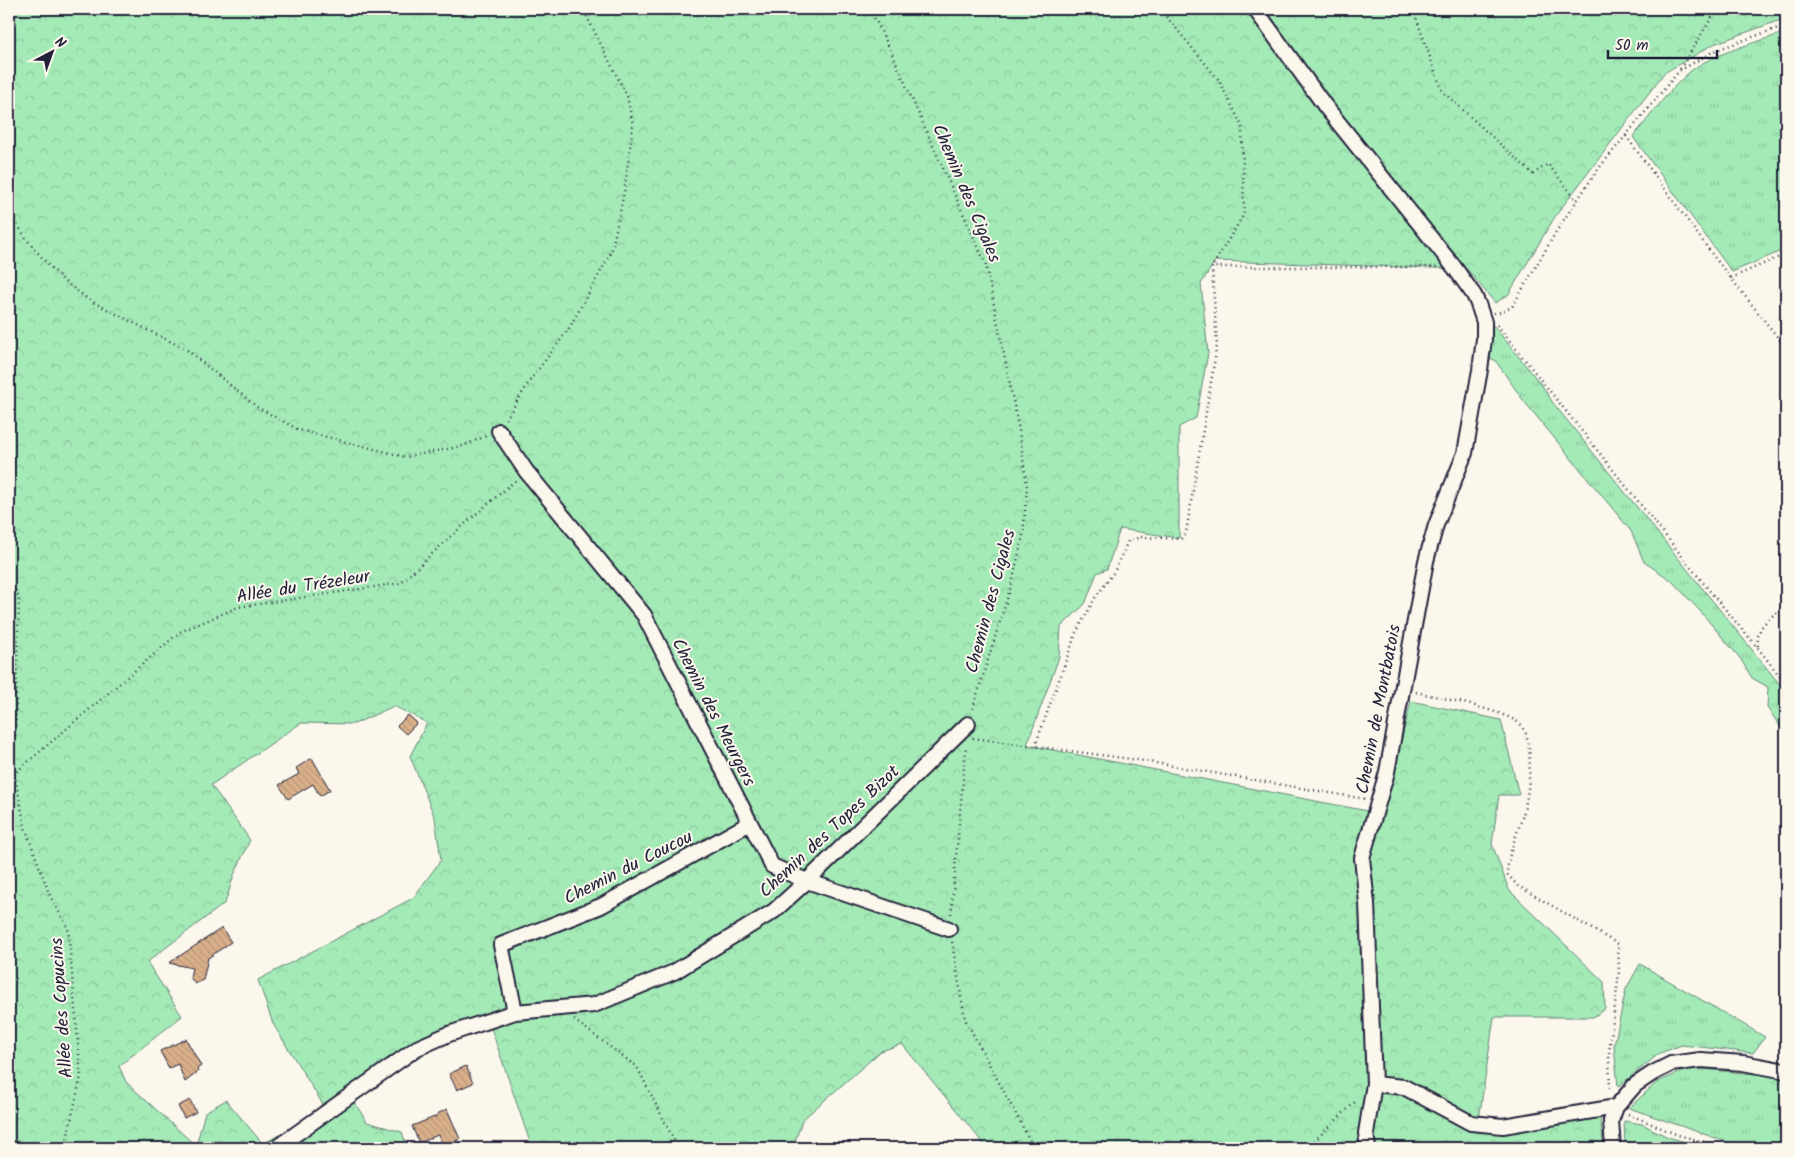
<svg xmlns="http://www.w3.org/2000/svg" width="1795" height="1157" font-family="Kalam,sans-serif">
  <defs>
    <pattern id="grass-tufts" width="24" height="20" patternUnits="userSpaceOnUse" patternTransform="scale(1.25)"><rect width="24" height="20" fill="#a4eab7"/><path d="M3 7l-1-3M5 7V3M7 7l1-3M15 17l-1-3M17 17v-4M19 17l1-3" fill="none" stroke="#8dc89e"/></pattern>
    <pattern id="forest-crowns" width="20" height="18" patternUnits="userSpaceOnUse" patternTransform="scale(1.25)"><rect width="20" height="18" fill="#a4eab7"/><path d="M2 6a3 3 0 1 1 6 0M12 15a3 3 0 1 1 6 0" fill="none" stroke="#8dc89e"/></pattern>
    <pattern id="building-back-hatch" width="6" height="6" patternUnits="userSpaceOnUse" patternTransform="scale(1.25)"><rect width="6" height="6" fill="#d9b08a"/><path d="M-1 5l2 2M0 0l6 6M5-1l2 2" fill="none" stroke="#ba9778"/></pattern>
  </defs>
  <rect width="100%" height="100%" fill="#fbf7ec"/>
  <filter id="ink" filterUnits="userSpaceOnUse"><feTurbulence type="fractalNoise" baseFrequency=".02" numOctaves="2"/><feDisplacementMap in="SourceGraphic" scale="10" xChannelSelector="R" yChannelSelector="G"/><feConvolveMatrix kernelMatrix="1 2 1 2 8 2 1 2 1" color-interpolation-filters="sRGB"/></filter>
  <g filter="url(#ink)">
    <!-- grass -->
    <path fill="url(#grass-tufts)" stroke="#638679" d="M1786,32v217l-54,23 -99,-135c19,-23 37,-49 59,-67 20,-16 69,-29 94,-38z
      M1494,326l49,61 10,16 233,289v42l-19,-26 1,-21 -16,-9 -12,-20 -41,-48 -28,-30 -27,-18 -13,-31 -108,-131 -28,-40 -9,-3 4,-30z
      M1640,964l125,73 -12,16 -71,-8 -22,8 -42,34 -4,-41 12,-57z
      M1691,1068l95,9v71h-42l-115,-40 28,-26z
      M1624,1121l18,3 26,13 28,8 -2,3h-69z"/>
    <!-- forest -->
    <path fill="url(#forest-crowns)" stroke="#638679" fill-rule="evenodd" d="M9,9h1777v9l-72,26 -50,29 -108,142 -48,80 -13,8 -28,-34 -252,-8 -14,23 7,69 -12,65 -17,9v111l-59,-9 -13,40 -10,4 -12,31 -24,23 -2,30 -32,88 356,69 28,-113 90,19 18,75h-20l-7,49 17,46 95,92 1,27 -12,8h-99l-17,116 123,-15 4,30h-617l-85,-104 -21,7 -79,69 -9,28h-261l-42,-123 -53,21 -84,54 14,22 35,10 5,16h-398zM394,706l33,17 -17,33 25,62 6,42 -28,38 -155,82 15,44 49,79 -7,11 -52,30 -37,-44 -21,12 -9,34 -70,-64 -7,-16 63,-50 -35,-54 78,-59 9,-28 16,-35 -39,-55 90,-62 53,1z"/>
    <!-- building -->
    <path fill="url(#building-back-hatch)" stroke="#22223b" d="M408,715l9,8 -11,11 -9,-8z
      M312,758l18,32 -10,6 -7,-12 -25,15 -9,-14 20,-11 -3,-6z
      M222,928l9,14 -23,16 -5,22 -8,4 -5,-7 2,-9 -23,-5z
      M186,1039l15,27 -4,3 1,3 -13,10 -7,-18 -9,4 -9,-17z
      M466,1066l7,17 -16,7 -8,-16z
      M190,1100l6,12 -12,6 -6,-12z
      M447,1109l13,30 -17,7 -5,-11 -19,8 -7,-17 25,-10v-2z"/>
    <g fill="none" stroke-linecap="round" stroke-linejoin="round">
      <defs>
        <path id="minor" d="M1255,9l70,97 129,161 20,28 4,9 6,18v17l-4,31 -15,83 -29,72 -10,36 -39,211 -25,86 5,45 7,181 -8,49 2,15
          M499,431l27,40 118,144 128,251 35,15 142,48
          M515,1012l-14,-67 100,-39 149,-83
          M1374,1084l30,3 67,36 32,3 113,-19
          M276,1148l141,-100 32,-14 66,-22 79,-7 80,-33 100,-61 33,-30 161,-157
          M1613,1148l-2,-27 5,-14 19,-22 18,-12 18,-9 30,-4 42,3 43,8"/>
      </defs>
      <!-- minor casing -->
      <use href="#minor" stroke="#22223b" stroke-width="18"/>
      <!-- path -->
      <path stroke="#22223b" stroke-width="2.5" stroke-dasharray="1 4" stroke-linecap="butt" d="M870,9l19,38 97,218 33,165 8,57 -4,49 -11,47 -40,128
        M1160,9l58,70 24,47 2,88 -32,53
        M1413,9l29,82 91,83 15,-10 29,37
        M1680,69l37,-60
        M1626,136l89,122 71,90
        M9,212l19,29 17,20 20,21 26,19 96,49 70,57 42,23 107,27 57,-11 23,-10
        M1731,278l55,-24
        M1494,313l8,-1 10,-5 47,-80 40,-59 80,-97 35,-20 72,-26
        M1497,325l216,270 45,53 28,36
        M506,419l25,-40 37,-49 43,-77 13,-60 9,-68 -6,-29 -44,-87
        M9,577l10,21 -5,174 11,55 25,69 18,32 13,148 -16,72
        M1758,646c-3,-21 14,-29 28,-41
        M1416,692c21,5 93,19 105,33 14,16 8,67 3,86 -6,22 -16,41 -17,63l11,12 100,58 1,28 -10,81 1,38
        M973,738l165,22 227,39
        M1035,746l41,-113 19,-35 19,-26 14,-31 13,-4 40,2 5,-6 31,-187 -5,-79h225
        M9,778l171,-146 58,-25 163,-24 52,-49 63,-54
        M951,914l15,-168
        M952,942l13,77 69,129
        M574,1020l63,47 41,81
        M1628,1114l50,21 50,13
        M1307,1148l49,-47"/>
      <!-- minor -->
      <use href="#minor" stroke="#fbf7ec" stroke-width="14"/>
    </g>
  </g>
  <g text-anchor="middle" stroke-width="4" stroke-linejoin="round" paint-order="stroke">
    <!-- street labels -->
    <g font-size="18" fill="#22223b" stroke="#fbf7ec">
      <text transform="translate(967 193) rotate(67)" y="6">Chemin des Cigales</text>
      <text transform="translate(303 586) rotate(-9)" y="6">Allée du Trézeleur</text>
      <text transform="translate(990 601) rotate(-75)" y="6">Chemin des Cigales</text>
      <text transform="translate(1378 709) rotate(-79)" y="6">Chemin de Montbatois</text>
      <text transform="translate(714 712) rotate(63)" y="6">Chemin des Meurgers</text>
      <text transform="translate(829 831) rotate(-43)" y="6">Chemin des Topes Bizot</text>
      <text transform="translate(628 867) rotate(-27)" y="6">Chemin du Coucou</text>
      <text transform="translate(61 1008) rotate(-94)" y="6">Allée des Copucins</text>
    </g>
  </g>
  <!-- margin -->
  <rect width="1795" height="1157" fill="none" stroke="#fbf7ec" stroke-width="30"/>
  <rect x="15" y="15" width="1765" height="1127" fill="none" stroke="#22223b" stroke-width="2" filter="url(#ink)"/>
  <!-- north arrow -->
  <g transform="translate(52 52) rotate(41)" stroke="#fbf7ec" stroke-width="4" paint-order="stroke">
  <path d="M0-4L9 19L0 12L-9 19Z" fill="#22223b"/>
  <text y="-8" font-size="14" font-weight="bold" text-anchor="middle" fill="#22223b">N</text>
  </g>
  <!-- scale -->
  <path d="M1608 50v8h109v-8" fill="none" stroke="#22223b" stroke-width="2.5"/>
  <text x="1615" y="50" font-size="15" fill="#22223b" stroke="#fbf7ec" stroke-width="4" paint-order="stroke">50 m</text>
</svg>
